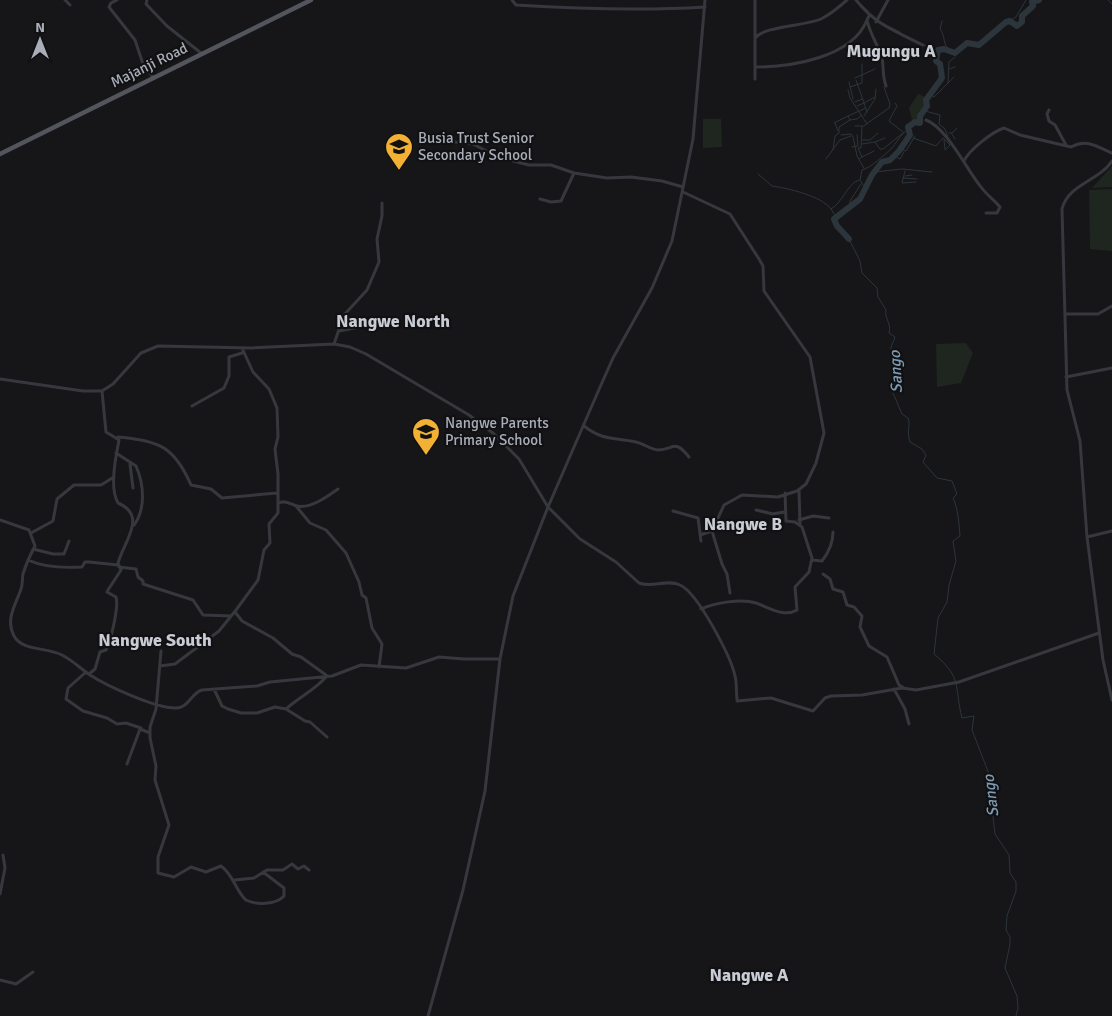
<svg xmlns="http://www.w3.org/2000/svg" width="1112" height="1016" font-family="Signika,sans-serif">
  <rect width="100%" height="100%" fill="#161618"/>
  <!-- green -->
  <path fill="#1e261f" d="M918,94l8,3 -1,7 -8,17 -5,-1 -3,-12z
    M703,119h18l1,28 -19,1z
    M1112,166v21l-20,1z
    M1112,189v62l-22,-2 -1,-59z
    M966,343l7,10 -12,30 -24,4 -1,-43z"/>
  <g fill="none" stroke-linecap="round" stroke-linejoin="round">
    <!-- stream -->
    <path stroke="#2c353c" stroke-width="1" d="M1108,0l4,4
      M862,5l6,6
      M942,21l-2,8c6,7 2,16 10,22
      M1009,21l7,-4 10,-17
      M888,26l12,6
      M924,45l14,7
      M949,69l6,-2
      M855,78l20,-9
      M856,80l8,23
      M849,82l4,17
      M948,83l1,-21 6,-5
      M850,87l12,-4v-19
      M848,90l2,8 17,26
      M930,94l4,3 20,-20
      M855,102l7,-3
      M864,103l11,-6
      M895,103l2,3 -8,15 14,11
      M857,106l7,-3 3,9
      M925,111l15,4 -1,9 6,5 3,8
      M848,116l18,-8
      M864,116l11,-17 1,-10
      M834,123l14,-7 2,4
      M835,123l3,8
      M855,126h7
      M949,133h3l5,-5
      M952,134l3,5
      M841,135l10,-1 2,3 4,19 7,12
      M913,138l23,8 7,-8 7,7 -5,5
      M862,140h8l8,-7
      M944,140l1,9
      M875,142l10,-4
      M862,144l13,-2 5,7h3l20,-16
      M852,147l6,-1 -1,-11
      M900,149l6,2 9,-15
      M833,150l2,-14 4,-3v-6l11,-7 7,-1 5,-4
      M894,156l6,3 4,-7
      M862,157l12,-6
      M826,159l14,-19 11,-4
      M859,159l3,-2 -4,-9h3l1,-21 27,-19 1,-4 -6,-17
      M905,171l-3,12 14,-1
      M875,172l27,-3 30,3
      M758,174l14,12c15,2 50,10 59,23
      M905,176l7,-1
      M903,178l14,1
      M866,190l-6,-10 2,-10c10,-3 21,-14 29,-21 5,-5 9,-15 17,-19
      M849,208l1,-7 11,-17
      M836,217l-5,-8c12,-7 16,-25 28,-29
      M849,239l11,22 2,12 15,15 1,9 8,13c-2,8 6,14 3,23l6,4c-1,5 -4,7 -4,12 1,8 3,21 7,28l-5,16 9,21 6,4c3,9 -2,11 2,24l12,7 4,6 -3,7 14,16 15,3 5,13 -4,4c5,10 6,26 7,38l-7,5 3,20 -7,24 -2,17 -9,16 -4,36c29,24 20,33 28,64l12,-2 -2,14 17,44 -1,23 3,3 4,34 14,21 1,18 6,9v9l-9,25 -1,14 4,7v7l-5,24 12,28 1,12 -2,8"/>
    <!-- river -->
    <path stroke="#2c353c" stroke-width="6" d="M849,239l-12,-13 -3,-7 26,-20 12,-24 10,-13 8,-2 9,-9 11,-16 -2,-8 7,-5 5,1v-7l7,-10 -1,-6 16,-22 -2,-14 -4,-3 2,-11 6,-1 11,4 12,-10 12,2 27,-23 4,-1 7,5 5,-4v-6l11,-10 -1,-4 7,-2"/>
    <!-- minor -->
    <path stroke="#37383d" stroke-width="3" d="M65,0l5,5
      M117,0l-6,3 -2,4 26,33 8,24 10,13
      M147,0l-1,4 21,22 34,27
      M512,0l4,5c63,4 126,6 189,2
      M856,0c20,25 39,31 67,45
      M869,16l-2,4c3,14 11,25 15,38 2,9 0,17 4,28
      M876,22l12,-22
      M755,38c9,-12 50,-12 66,-19 10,-5 18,-12 26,-19
      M755,67c35,0 97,-9 112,-47
      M755,79v-79
      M1049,110l-2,4 2,7 6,4 11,20
      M926,120c21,8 41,50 55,67 5,7 13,13 19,20l-3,6h-11
      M426,139l47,5 25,13 31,8h22l23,8 33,5 24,-1 31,4 21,6
      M964,161c5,-11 28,-29 40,-33l16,7 51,12c16,-9 26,0 41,6
      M1112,161c-13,20 -44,23 -50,48l5,181 13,51 7,96 16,123 9,40
      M683,192l47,22 29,45 4,7 1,25 46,66 14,76 -8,30 -10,21 -9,7 -19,6 -36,-2 -18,10 -12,26 -12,4
      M540,199l11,3 10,-1 13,-28
      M1065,314h33l14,-8
      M339,331l20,-4
      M334,344l10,-29 23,-25 12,-28 -2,-23 5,-23v-13
      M1066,377l46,-9
      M0,379l83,12h19l11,-7 28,-31 17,-7 93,2 83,-4 16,3 16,7 103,61 24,18 26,26 29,48 32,32 36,23 23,21c13,5 28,-4 41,2 18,8 51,72 55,91 2,7 1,16 2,23
      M192,406l32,-18 5,-12v-19l13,-4
      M584,426c19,15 30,11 52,16 6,1 16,8 22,8 16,0 16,-12 31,7
      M118,437c41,4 56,9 73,48l20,4 11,9 55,-5
      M116,453l20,13c8,18 10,43 -2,59
      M130,464l3,24
      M799,490l1,34
      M278,503c7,-3 12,1 19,3 14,3 31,-10 41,-17
      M296,506l14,17 16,7 20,23 13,29 3,13 4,3 6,30 10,16 -3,23
      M756,510l17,4 11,-2
      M673,511l25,7 3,23
      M0,520l29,10 6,16c-5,9 -9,18 -12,28 -1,5 0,10 -2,15 -5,15 -16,30 -7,47 8,15 32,11 48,19 10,5 18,13 28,20 17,11 65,33 85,33 13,1 16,-15 27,-18l55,-4 13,-4 62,-6 29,-11 45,3 33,-11 25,2h36
      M799,520l14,-4 16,2
      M712,531l10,33 5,10 3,19
      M31,533l22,-12 4,-22 17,-14h27l13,-8
      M1087,537l25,-6
      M33,549l20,5h11l5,-13
      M28,560c15,7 37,8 54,7l3,-5h4l29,3
      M812,560l10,1c7,-9 11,-18 11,-29
      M119,567l17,2 2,8 5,4v3l50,16 10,15 28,1
      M823,574l7,5 3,10 10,3 4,13 7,2 8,9 -2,11 9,19 18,11 12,28 5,3
      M701,609c14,-6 40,-11 55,-6 12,4 28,15 41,7l-2,-23 14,-15 3,-14 -10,-31 -7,-5 -9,-1 -1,-28
      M235,612l7,9 31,17 19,16 9,3 25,18
      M161,651l-5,58 -6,18v11l6,28 -1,14 14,45 -11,32v16l16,4 17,-10 15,5 15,-6c13,9 15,26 25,34 10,5 30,5 38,-4v-8l-21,-16
      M160,666l15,-2 44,-33 17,-21 22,-30 6,-30 6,-7 -1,-19 9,-11v-39l-3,-25 3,-12 -1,-29 -8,-19 -16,-17 -11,-24
      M86,672l-18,16 -2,11 17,12 24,7 10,6 9,-1 15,5
      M89,674l6,-5 5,-17 6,-2c5,-9 13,-44 10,-53l-9,-5 1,-2 13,-20 -3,-7c6,-22 30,-47 0,-60 -9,-15 -2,-47 1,-63l-13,-8 -4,-41
      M214,689l8,17 6,3 13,4h16l18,-6 11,2 19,12 5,1 17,15
      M894,689l11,20 4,15
      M737,701l34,-3 42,13 12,-13 6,-2 31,-1 40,-7 14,2 43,-8 140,-49
      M286,709c13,-12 29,-19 40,-32
      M127,764l13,-35 10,4
      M235,880l19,-2 13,-8h16l9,-6 6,5 6,-3 5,4
      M0,894l5,-26 -2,-13
      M0,980l16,4 17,-12
      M428,1016l35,-126 22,-99 15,-132 13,-63 35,-89 49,-113 16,-36 39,-70 20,-47 21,-102 12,-139"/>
    <!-- major -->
    <path stroke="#53555c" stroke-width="4.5" d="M0,154l311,-154"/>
  </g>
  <!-- icons -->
  <defs>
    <symbol id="school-pin" viewBox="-11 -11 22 30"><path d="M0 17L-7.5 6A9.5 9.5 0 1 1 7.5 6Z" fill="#f2b134" stroke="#111113"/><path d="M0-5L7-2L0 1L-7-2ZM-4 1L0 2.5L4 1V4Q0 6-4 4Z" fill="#111"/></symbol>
  </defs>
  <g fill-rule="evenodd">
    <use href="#school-pin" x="383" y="131" width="32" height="43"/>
    <use href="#school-pin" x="410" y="416" width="32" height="43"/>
  </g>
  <g text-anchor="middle" stroke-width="4.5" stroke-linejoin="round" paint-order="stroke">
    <!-- street labels -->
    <g font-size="15" fill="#a8adb8" stroke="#111113">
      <text transform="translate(149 65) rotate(-26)" y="5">Majanji Road</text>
    </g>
    <!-- poi labels -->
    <g font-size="15" fill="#a8adb8" stroke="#111113" text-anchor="start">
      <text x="418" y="143">Busia Trust Senior<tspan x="418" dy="17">Secondary School</tspan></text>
      <text x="445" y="428">Nangwe Parents<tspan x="445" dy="17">Primary School</tspan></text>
    </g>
    <!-- water labels -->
    <g font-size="16" font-style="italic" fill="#7f9bb3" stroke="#111113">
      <text transform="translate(895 372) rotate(-93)" y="6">Sango</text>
      <text transform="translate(990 796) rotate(-97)" y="6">Sango</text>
    </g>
    <!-- quarter labels -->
    <g font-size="18" font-weight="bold" fill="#c9ccd4" stroke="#111113">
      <text x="891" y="57">Mugungu A</text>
      <text x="393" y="327">Nangwe North</text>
      <text x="743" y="530">Nangwe B</text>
      <text x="155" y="646">Nangwe South</text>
      <text x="749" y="981">Nangwe A</text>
    </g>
  </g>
  <!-- north arrow -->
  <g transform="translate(40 40)" stroke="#111113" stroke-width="4" paint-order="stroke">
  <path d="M0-4L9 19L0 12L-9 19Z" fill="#a8adb8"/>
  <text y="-8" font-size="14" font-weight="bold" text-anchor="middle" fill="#a8adb8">N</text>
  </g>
</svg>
